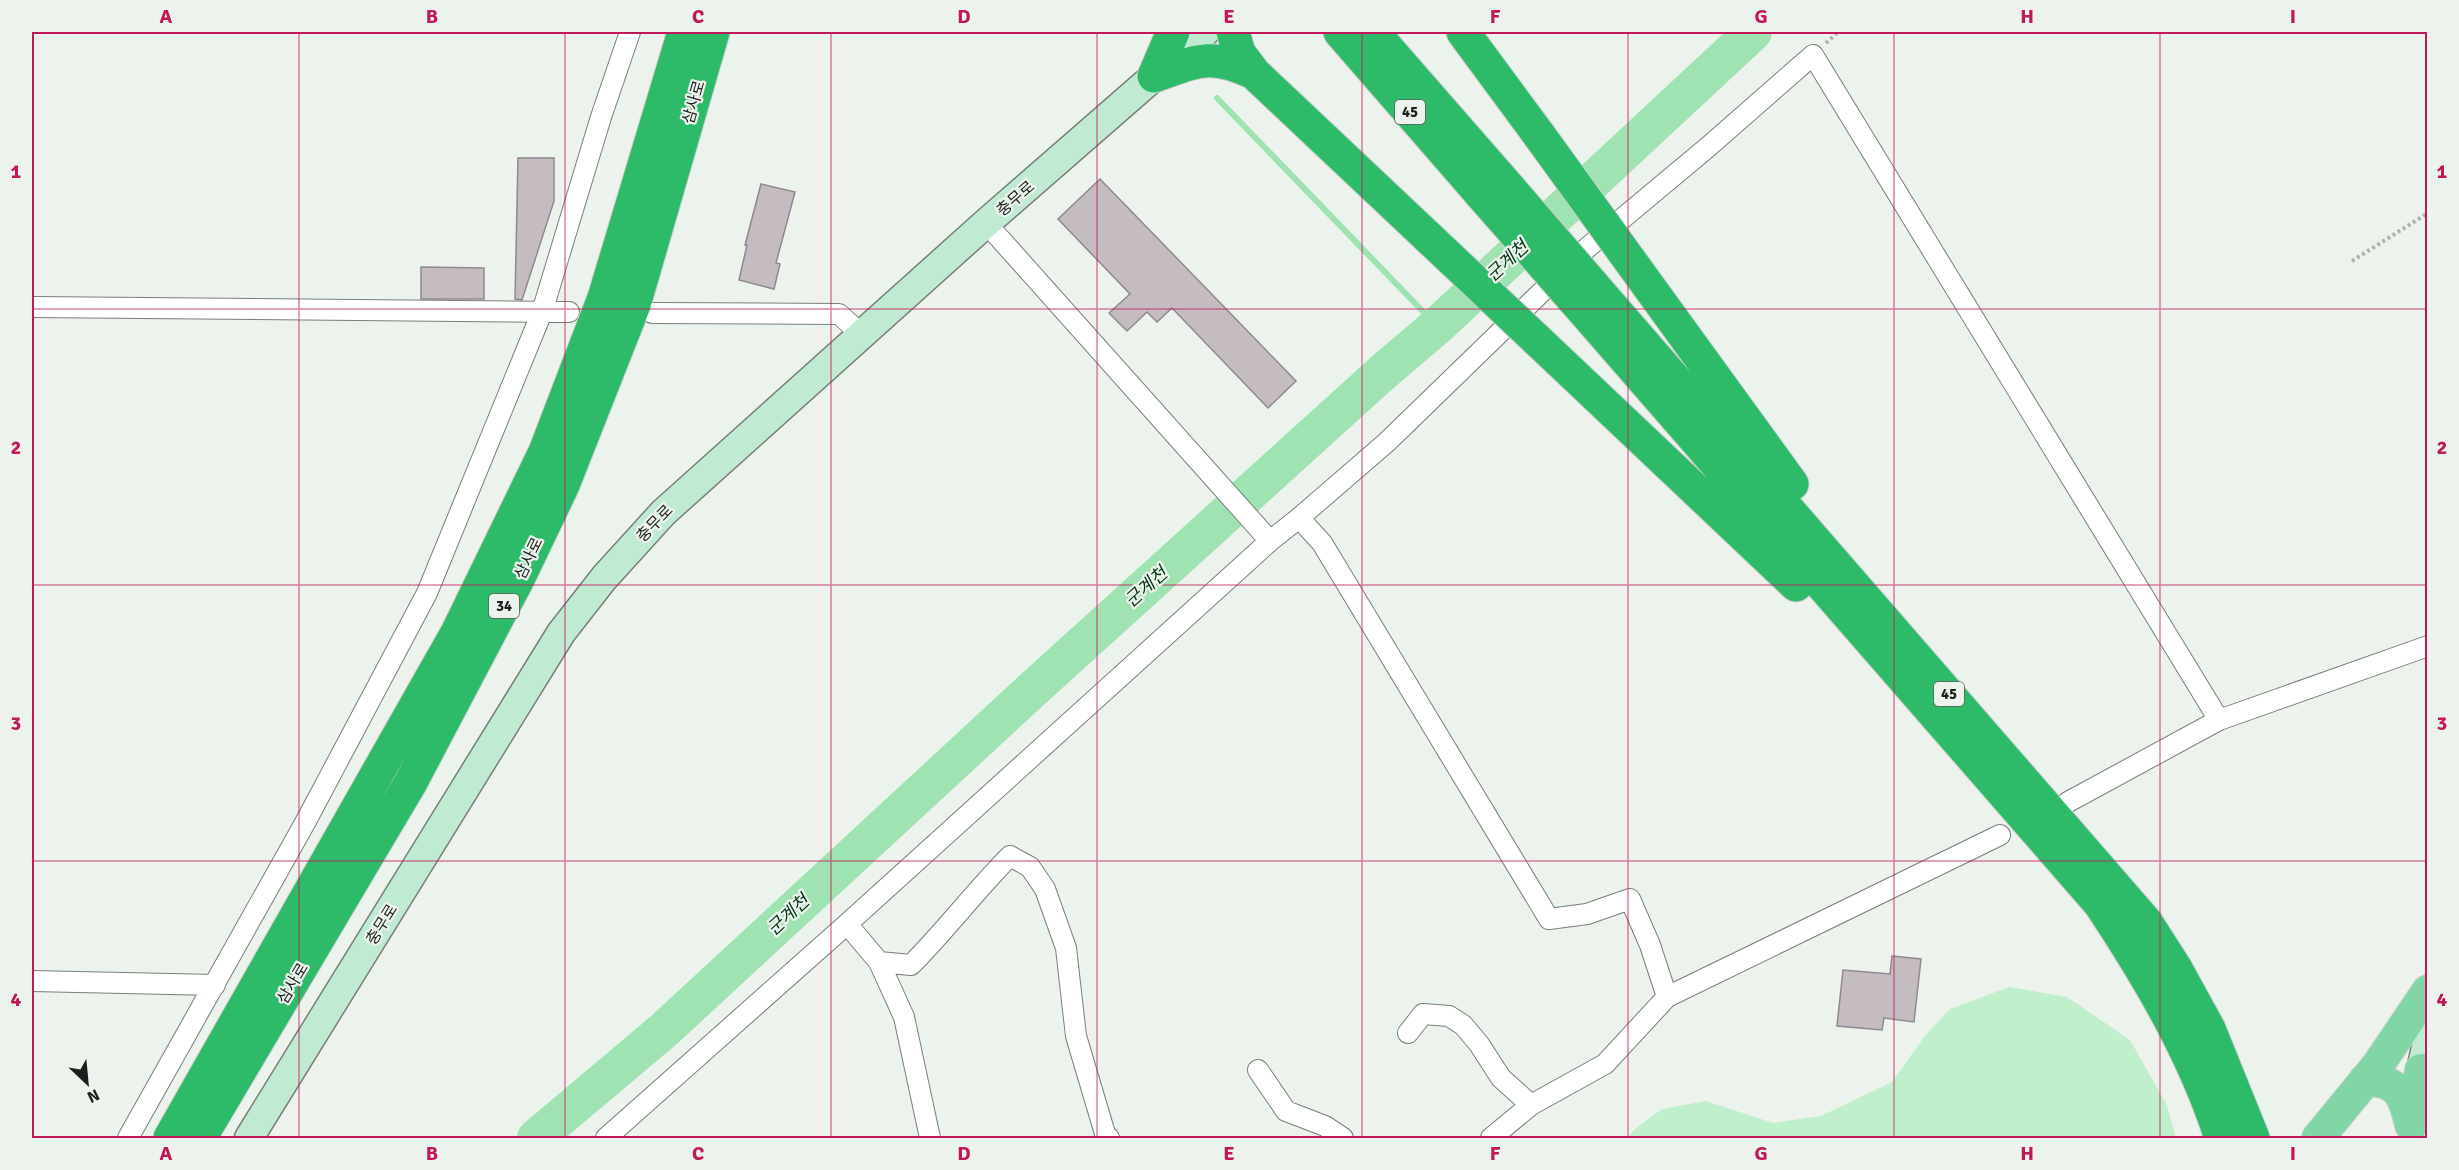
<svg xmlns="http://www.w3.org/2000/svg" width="2459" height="1170" font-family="Signika,'Noto Sans KR',sans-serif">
  <rect width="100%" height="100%" fill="#ecf3ed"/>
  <!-- green -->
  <path fill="#bfefcb" d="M2009,987l58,10 63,43 37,65 9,33h-549l8,-9 27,-20 44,-8 67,22 48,-7 71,-34 32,-45 26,-28z"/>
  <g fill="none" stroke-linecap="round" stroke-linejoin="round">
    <!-- stream -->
    <path stroke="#9fe3b2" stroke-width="6" d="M1217,98l220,228"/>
    <!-- river -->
    <path stroke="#9fe3b2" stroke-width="38" d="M536,1138l128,-108 369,-341 350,-317 54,-46 316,-294"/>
  </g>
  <!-- building -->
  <path fill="#c4bcc1" stroke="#90888d" stroke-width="1.5" d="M518,158h36v43l-32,99 -7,-1z
    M1100,179l196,202 -28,27 -96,-100 -15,14 -10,-10 -20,19 -18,-18 21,-19 -72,-75z
    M761,184l34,8 -19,71 4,1 -6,25 -35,-9 8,-35h-2z
    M421,267l63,1v31h-63z
    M1892,956l29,3 -7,63 -30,-4 -2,12 -45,-4 6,-56 47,4z"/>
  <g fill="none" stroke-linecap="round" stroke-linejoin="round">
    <defs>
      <path id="street" d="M986,223l284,318
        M32,307l537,5
        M652,313l187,1 23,21
        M1299,518l88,-76 200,-194 121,-101 105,-92 406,665
        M2068,802l151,-82 209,-74
        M847,924l32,38 25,55 26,121
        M879,962l32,3c35,-35 64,-74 99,-109l20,11 15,22 21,59 10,88 30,101 3,1
        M32,981l183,4
        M1408,1033l15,-19 26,2 14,9 16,19 22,34 30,27
        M1258,1070l28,41 39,15 18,12
        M128,1138l178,-317 121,-228 115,-281 59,-195 29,-85
        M606,1138l241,-214 423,-383 29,-23 23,25 227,376 38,-5 43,-15 20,46 17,52 333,-162
        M1491,1138l40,-33 74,-41 62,-67"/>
      <path id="secondary" d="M2421,1070l7,-32
        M249,1138l312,-505 43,-55 59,-65 323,-290 219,-191"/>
      <path id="primary" d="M2365,1080c34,0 39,15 46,45
        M2412,1123l9,-53
        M2318,1138l60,-73 50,-74"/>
      <path id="highway" d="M1233,32l6,21 15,20 176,166
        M1340,32l140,161
        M1373,32l124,142
        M1463,32l76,103
        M1154,76c43,-15 56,-24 100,-3
        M1154,76l19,-44
        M1623,251l169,233
        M1592,284l554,638 30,47 33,60 44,109
        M1574,300l526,604c49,74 94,150 121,234
        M1536,339l260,246
        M170,1138l287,-505 88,-181 59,-154 80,-266
        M200,1138l211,-356 108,-205 44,-92 71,-180 79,-273"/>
    </defs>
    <!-- street casing -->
    <use href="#street" stroke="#787f79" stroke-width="22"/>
    <!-- secondary casing -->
    <use href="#secondary" stroke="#787f79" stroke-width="31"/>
    <!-- primary casing -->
    <use href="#primary" stroke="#cdcecd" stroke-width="34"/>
    <!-- highway casing -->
    <use href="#highway" stroke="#cdcecd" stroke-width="35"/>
    <!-- path -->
    <path stroke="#aeb3af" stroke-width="4" stroke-dasharray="3 3" stroke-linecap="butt" d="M1826,43l12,-11
      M2352,261l76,-48"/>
    <!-- street -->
    <use href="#street" stroke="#fff" stroke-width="20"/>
    <!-- secondary -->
    <use href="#secondary" stroke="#c0ebd2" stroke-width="28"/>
    <!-- primary -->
    <use href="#primary" stroke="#81d6a6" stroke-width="32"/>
    <!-- highway -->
    <use href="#highway" stroke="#2dbb6a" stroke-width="33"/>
    <defs>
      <path id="highway-bridge" d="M1539,135l84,116
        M1497,174l95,110
        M1480,193l94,107
        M1430,239l106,100"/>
    </defs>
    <!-- highway-bridge casing -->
    <use href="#highway-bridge" stroke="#cdcecd" stroke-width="35" stroke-linecap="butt"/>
    <!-- highway-bridge -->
    <use href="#highway-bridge" stroke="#2dbb6a" stroke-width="33"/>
  </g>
  <!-- grid -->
  <path fill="none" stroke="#c2185b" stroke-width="1.5" stroke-opacity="0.55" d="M299,32v1106M565,32v1106M831,32v1106M1097,32v1106M1362,32v1106M1628,32v1106M1894,32v1106M2160,32v1106M32,309h2396M32,585h2396M32,861h2396"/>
  <g text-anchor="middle" stroke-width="4.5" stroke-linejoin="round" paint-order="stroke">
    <!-- shield labels -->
    <g fill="#ecf3ed" stroke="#5a5f5b" stroke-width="1.5">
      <rect x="1395" y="100" width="30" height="24" rx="4.5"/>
      <rect x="489" y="594" width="30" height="24" rx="4.5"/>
      <rect x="1934" y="682" width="30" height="24" rx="4.5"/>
    </g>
    <g font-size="15" font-weight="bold" fill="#1c1f1d">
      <text x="1410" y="117">45</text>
      <text x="504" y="611">34</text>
      <text x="1949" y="699">45</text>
    </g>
    <!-- street labels -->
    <g font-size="16" fill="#1c1f1d" stroke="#ecf3ed">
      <text transform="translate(693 102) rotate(-74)" y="6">삼사로</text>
      <text transform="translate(1015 198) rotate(-41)" y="6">충무로</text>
      <text transform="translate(654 523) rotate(-46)" y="6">충무로</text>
      <text transform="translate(528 558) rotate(-64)" y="6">삼사로</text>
      <text transform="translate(381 924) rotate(-58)" y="6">충무로</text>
      <text transform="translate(292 983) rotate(-59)" y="6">삼사로</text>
    </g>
    <!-- water labels -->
    <g font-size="18" font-style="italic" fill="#003416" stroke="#ecf3ed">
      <text transform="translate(1507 261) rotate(-43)" y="6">군계천</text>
      <text transform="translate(1146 587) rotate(-42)" y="6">군계천</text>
      <text transform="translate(788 915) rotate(-43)" y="6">군계천</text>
    </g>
  </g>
  <!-- border -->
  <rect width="2459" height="1170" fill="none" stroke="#ecf3ed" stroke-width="66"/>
  <!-- north arrow -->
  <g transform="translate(87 1083) rotate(154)" stroke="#ecf3ed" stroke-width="4.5" paint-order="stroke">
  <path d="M0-4.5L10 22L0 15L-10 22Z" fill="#1c1f1d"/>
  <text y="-9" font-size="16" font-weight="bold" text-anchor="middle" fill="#1c1f1d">N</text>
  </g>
  <rect x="33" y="33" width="2393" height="1104" fill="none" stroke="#c2185b" stroke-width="2"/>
  <g font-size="20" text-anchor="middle" font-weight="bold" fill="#c2185b">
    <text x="166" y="23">A</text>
    <text x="432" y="23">B</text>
    <text x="698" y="23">C</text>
    <text x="964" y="23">D</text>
    <text x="1229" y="23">E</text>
    <text x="1495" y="23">F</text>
    <text x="1761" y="23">G</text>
    <text x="2027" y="23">H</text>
    <text x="2293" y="23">I</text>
    <text x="16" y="178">1</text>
    <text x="2442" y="178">1</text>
    <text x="16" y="454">2</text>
    <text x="2442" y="454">2</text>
    <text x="16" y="730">3</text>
    <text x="2442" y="730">3</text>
    <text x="16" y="1006">4</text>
    <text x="2442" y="1006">4</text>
    <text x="166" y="1160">A</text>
    <text x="432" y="1160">B</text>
    <text x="698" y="1160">C</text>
    <text x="964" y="1160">D</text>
    <text x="1229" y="1160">E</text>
    <text x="1495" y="1160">F</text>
    <text x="1761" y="1160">G</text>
    <text x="2027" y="1160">H</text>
    <text x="2293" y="1160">I</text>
  </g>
</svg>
